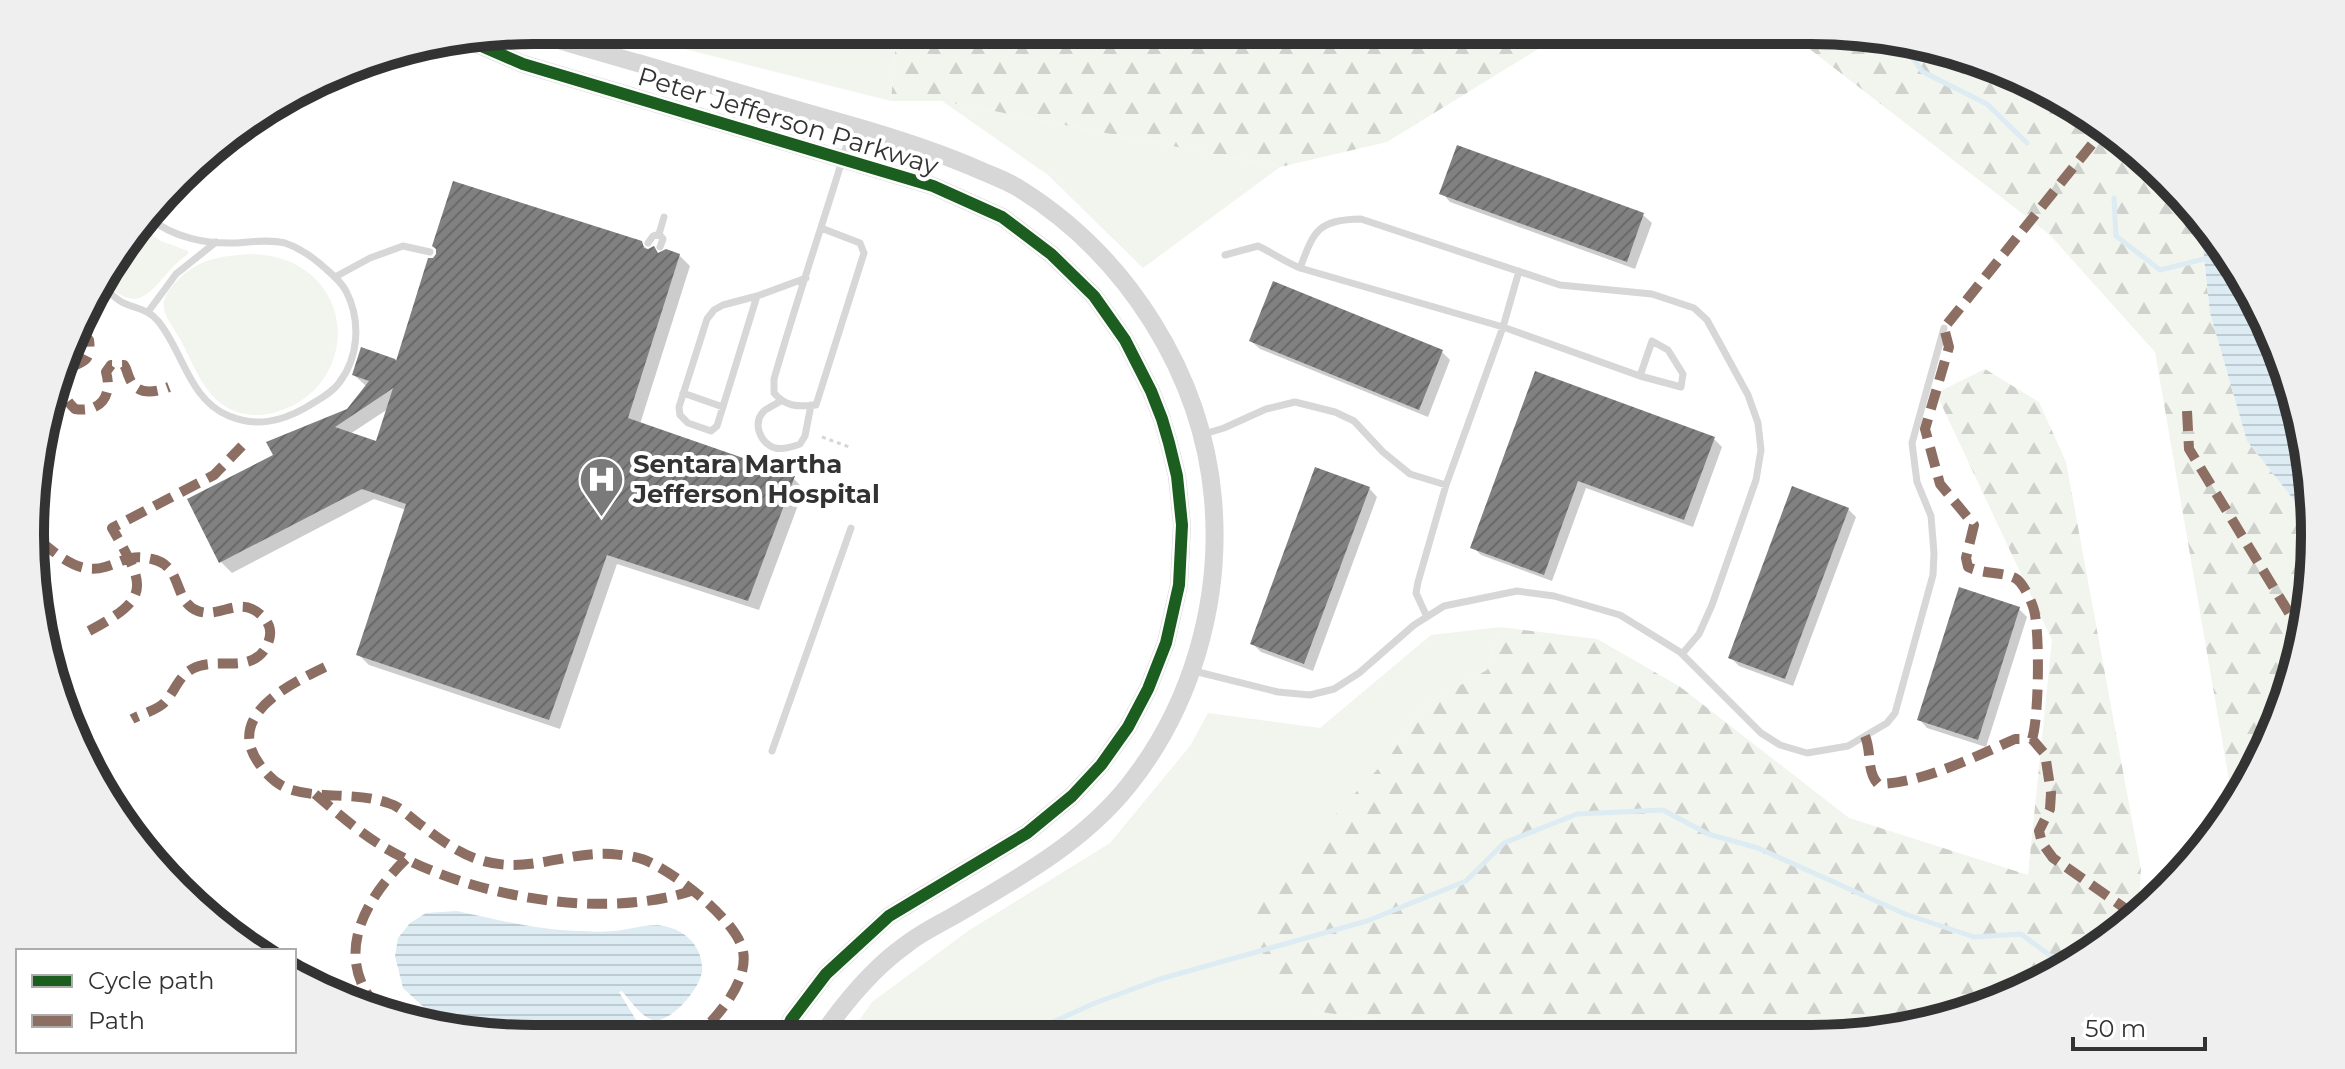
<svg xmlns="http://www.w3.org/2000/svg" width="2345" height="1069" font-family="Montserrat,sans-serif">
  <defs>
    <pattern id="forest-firs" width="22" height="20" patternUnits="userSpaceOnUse" patternTransform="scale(2)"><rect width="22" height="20" fill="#f1f5ed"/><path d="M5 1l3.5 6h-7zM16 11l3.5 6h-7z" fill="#cfd2cc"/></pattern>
    <pattern id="water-rules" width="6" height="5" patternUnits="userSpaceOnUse" patternTransform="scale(2)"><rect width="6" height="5" fill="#ddebf3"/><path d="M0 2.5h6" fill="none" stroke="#becad1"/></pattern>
    <pattern id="building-hatch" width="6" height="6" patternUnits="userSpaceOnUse" patternTransform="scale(2)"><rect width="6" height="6" fill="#818181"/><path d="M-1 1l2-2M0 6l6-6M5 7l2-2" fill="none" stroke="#6a6a6a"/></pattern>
  </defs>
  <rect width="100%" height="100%" fill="#fff"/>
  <!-- green -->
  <path fill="#f1f5ed" d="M609,30h288l-6,71z
    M942,101l338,66 -137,101 -95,-93z
    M142,228l19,13 27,10v3c-34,23 -44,74 -86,23z
    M255,254c19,2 35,5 51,17 49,36 39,109 -14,135 -12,5 -22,9 -35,9 -48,-1 -58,-41 -77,-76 -6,-11 -19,-26 -16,-38 2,-8 8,-15 13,-20 21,-23 48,-26 78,-27z
    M1500,627l-13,43 -67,38 -29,47 -78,256 182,25 -648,2 25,-36 96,-71 142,-88 80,-97 18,-33 112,15 111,-93z"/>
  <!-- forest -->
  <path fill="url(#forest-firs)" d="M897,30h629l14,18 -153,94 -107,25 -338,-66h-51z
    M1785,30h26l192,38 164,109 34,51 9,85 37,128 66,83 2,10 -38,193 -44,76 -78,-451 -105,-117z
    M1985,369l54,33 27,60 75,407 -3,46 -20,19 -114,66 -127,35 -382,1 -182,-25 -43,-22 -18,-86 139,-148 29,-47 67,-38 13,-43 97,12 82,47 170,132 179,57 24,-235 -116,-247z"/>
  <!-- water -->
  <path fill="url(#water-rules)" d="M2201,228l75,113 37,183 -66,-83 -37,-128z
    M457,911c42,9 83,20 126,20 10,1 21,1 31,0 17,-1 37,-9 54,-4 21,6 35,22 34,44 -1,16 -31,53 -49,49 -12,-3 -23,-20 -31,-29l-3,1 22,36 2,11h-109l-86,-17 -17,-8 -28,-26 -8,-32 3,-18 12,-15 16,-10z"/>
  <!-- shadow -->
  <path fill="#0003" fill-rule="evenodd" d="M1458,148l185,67 9,8 -17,46 -185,-67 -8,-9z
    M641,243l8,8 11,4h19l11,11 -50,158 153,54 11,11 -45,121 -142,-46 -57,165 -191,-64 -11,-11 48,-144 -32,-11 -142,74 -11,-11 -31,-62 86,-44 73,-46 19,-25h-3l-11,-10 43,-11zM388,409l-11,34 -27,-9z
    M1251,341l191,11 8,8 -22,57 -168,-68z
    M1536,374l178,65 8,8 -29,80 -107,-39 -34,93 -71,-26 -8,-8z
    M1369,488l8,9 -64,174 -52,-19 -8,-8z
    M1848,509l8,8 -63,169 -54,-20 -8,-8z
    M2019,609l8,8 -41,130 -59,-19 -8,-9z"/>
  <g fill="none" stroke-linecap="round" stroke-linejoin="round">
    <!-- stream -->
    <path stroke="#ddebf3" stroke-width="5" d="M1906,49l17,23 64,32 40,39
      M2114,198l2,38 44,34 44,-11
      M1020,1037l75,-34 65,-24 207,-58 99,-40 38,-38 73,-29 86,-4 45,24 50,14 147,66 69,23 47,-3 43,32"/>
  </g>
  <!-- building -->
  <path fill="url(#building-hatch)" fill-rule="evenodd" d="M1457,145l187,68 -17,49 -188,-68z
    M453,181l189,60 2,7 4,1 6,-3 4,7 8,-4 14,5 -52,164 167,58 -47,125 -141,-46 -58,165 -193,-65 50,-151 -44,-15 -143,74 -32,-64 86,-44 -7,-13 81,-33 22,-28 -17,-6 9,-28 34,12 1,2 32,-103h5l3,-4v-5l-4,-3zM393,388l-17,53 -41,-14 51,-34z
    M1273,281l170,69 -24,60 -170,-69z
    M1535,371l180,66 -31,83 -106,-39 -34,94 -74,-27z
    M1315,467l55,20 -66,177 -54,-20z
    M1792,486l57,22 -64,171 -57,-21z
    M1959,587l61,20 -42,133 -61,-20z"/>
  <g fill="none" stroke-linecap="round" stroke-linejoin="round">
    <!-- path -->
    <path stroke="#d6d6d6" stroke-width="3" stroke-dasharray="4 4" stroke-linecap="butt" d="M822,437l30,11"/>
    <!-- service -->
    <path stroke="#d7d7d7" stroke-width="7" d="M821,228l39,15 4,10 -48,152c-18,2 -30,2 -42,-12v-14c24,-84 53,-167 78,-251
      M648,243l5,-7 6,-2
      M660,247l3,-8 -4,-5 5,-17
      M1225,255l33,-9c15,7 27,16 42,22l203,59 -57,158 -28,97 -2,11 11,24
      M1300,268c14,-37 17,-48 61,-49l199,66 92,9 42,14 13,12 41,75 10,28 3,27 -5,30 -44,125 -13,29 -17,20
      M1519,271l-16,56 137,49 41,11 2,-13 -15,-24 -16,-9 -12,35
      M335,277l35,-19 33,-12 27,6
      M99,280c6,9 18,21 27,24 12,5 23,6 32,17 25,30 31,79 71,95 27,11 51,6 76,-8 11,-7 26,-14 34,-25 20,-26 22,-63 7,-92 -4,-8 -13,-16 -20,-22 -12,-11 -26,-21 -41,-26 -16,-4 -34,-1 -49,0 -29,1 -63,-5 -86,-25
      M757,296l-40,130 -6,5 -23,-8 -8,-8 -1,-8 28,-88 7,-9 9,-5 34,-9 49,-18
      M148,312l28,-38 40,-32
      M683,393l40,14
      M781,401c-5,3 -12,6 -17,10 -12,12 -4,32 11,37 8,2 17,-1 25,-4l5,-8 6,-31
      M1201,435l23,-7 42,-19 29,-7 40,10 19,9 29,31 27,22 36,11
      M1194,671l84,21 32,3 24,-6 25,-16 55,-48 30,-19 73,-15 37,5 66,19 60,37 81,81 19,12 27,8 41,-7 39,-23 8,-10 38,-138 1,-22 -3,-37 -14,-34 -5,-39 32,-115
      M772,751l79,-223"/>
    <!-- tertiary -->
    <path stroke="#d7d7d7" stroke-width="18" d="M531,31c35,12 72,22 107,32 67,20 134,40 201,59 50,14 98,29 145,50 12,5 25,10 36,17 107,67 182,185 193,310 9,102 -21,207 -85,287 -44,55 -106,90 -166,125 -18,11 -39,20 -55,33 -33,23 -65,62 -87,94
      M470,41l53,23 410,122 69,31 49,37 43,42 31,44 26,51 11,28 7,24 8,33 5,49 -3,60 -13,58 -18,46 -20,38 -27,38 -29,31 -45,37 -138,83 -63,58 -35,46 -8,18"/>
    <!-- quiet -->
    <path stroke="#8d6e63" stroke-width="10" stroke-dasharray="20 10" stroke-linecap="butt" d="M86,313l14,-4
      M79,331l10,9c1,7 1,14 -3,19 -5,5 -13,6 -18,10 -14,13 -4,30 7,40 25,4 38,-13 31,-37l5,-7h13c3,4 3,8 5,12 7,19 25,16 40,10
      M2187,411l2,38 108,177
      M40,541c18,14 39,34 65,26 20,-6 24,-13 47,-8 32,7 20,42 46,52 18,7 36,-10 54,-2 7,3 14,10 17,17 3,8 0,16 -4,23 -16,25 -50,7 -73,20 -14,8 -17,22 -27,33 -7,8 -24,12 -33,17
      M89,631c64,-34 56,-45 23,-103l102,-53 28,-29
      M325,667c-35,17 -102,49 -65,98 8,11 18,21 32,25 31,9 65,2 96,13 11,3 21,13 30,20 19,14 39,30 62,37 47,15 86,-9 132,-6 9,1 21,2 30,5 29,10 95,61 101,92 6,32 -27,67 -48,87
      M1865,736c7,16 1,35 13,48 42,0 99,-28 137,-45h17l13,15 6,39 -1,16 -11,22 3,12 11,15 83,58
      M2032,739c7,-21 8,-107 2,-129 -2,-8 -11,-28 -19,-32 -12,-6 -32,-4 -47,-11l-2,-9 8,-33 -34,-41 -15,-55 24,-82 -5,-19 157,-195
      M315,794c27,23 53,46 85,62 80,42 207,64 294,34
      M378,1008c-46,-51 -14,-108 28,-149"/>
    <defs>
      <path id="cycleway" d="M470,41l53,23 410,122 69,31 49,37 43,42 31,44 26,51 11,28 7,24 8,33 5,49 -3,60 -13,58 -18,46 -20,38 -27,38 -29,31 -45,37 -138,83 -63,58 -35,46 -8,18"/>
    </defs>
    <!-- cycleway casing -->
    <use href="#cycleway" stroke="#fff" stroke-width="17"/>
    <!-- cycleway -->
    <use href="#cycleway" stroke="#1b5e20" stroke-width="12"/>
  </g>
  <!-- icons -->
  <defs>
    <symbol id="hospital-pin" viewBox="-11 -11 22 30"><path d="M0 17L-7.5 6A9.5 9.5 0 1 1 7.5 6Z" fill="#7a7a7a" stroke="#fff"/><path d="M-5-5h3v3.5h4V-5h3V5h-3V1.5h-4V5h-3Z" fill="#fff"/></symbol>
  </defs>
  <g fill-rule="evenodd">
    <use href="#hospital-pin" x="576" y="454" width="51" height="69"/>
  </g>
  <g text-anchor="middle" stroke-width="8" stroke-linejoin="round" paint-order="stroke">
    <!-- street labels -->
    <g font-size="26" fill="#333" stroke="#fff">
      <text transform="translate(788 121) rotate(17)" y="9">Peter Jefferson Parkway</text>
    </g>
    <!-- poi labels -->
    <g font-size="26" font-weight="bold" fill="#333" stroke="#fff" text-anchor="start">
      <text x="633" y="473">Sentara Martha<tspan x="633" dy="30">Jefferson Hospital</tspan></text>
    </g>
  </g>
  <!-- crop -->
  <path d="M0 0H2345V1069H0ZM534 44H1811A490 490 0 0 1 2301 534V535A490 490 0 0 1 1811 1025H534A490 490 0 0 1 44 535V534A490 490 0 0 1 534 44Z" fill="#efefef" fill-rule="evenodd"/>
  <path fill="none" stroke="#333" stroke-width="10" d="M534 44H1811A490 490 0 0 1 2301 534V535A490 490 0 0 1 1811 1025H534A490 490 0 0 1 44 535V534A490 490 0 0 1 534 44Z"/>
  <!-- legend -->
  <rect x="16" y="949" width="280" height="104" fill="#ffffff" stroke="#adadad" stroke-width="2"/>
  <rect x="32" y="975" width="40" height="12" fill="#1b5e20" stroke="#adadad" stroke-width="2"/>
  <text x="88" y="989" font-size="24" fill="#333333">Cycle path</text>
  <rect x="32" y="1015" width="40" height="12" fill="#8d6e63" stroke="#adadad" stroke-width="2"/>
  <text x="88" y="1029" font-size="24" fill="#333333">Path</text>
  <!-- scale -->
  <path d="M2073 1037v12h132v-12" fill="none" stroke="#333333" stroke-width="4"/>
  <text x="2085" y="1037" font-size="24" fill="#333333" stroke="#ffffff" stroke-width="6" paint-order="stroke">50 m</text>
</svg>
